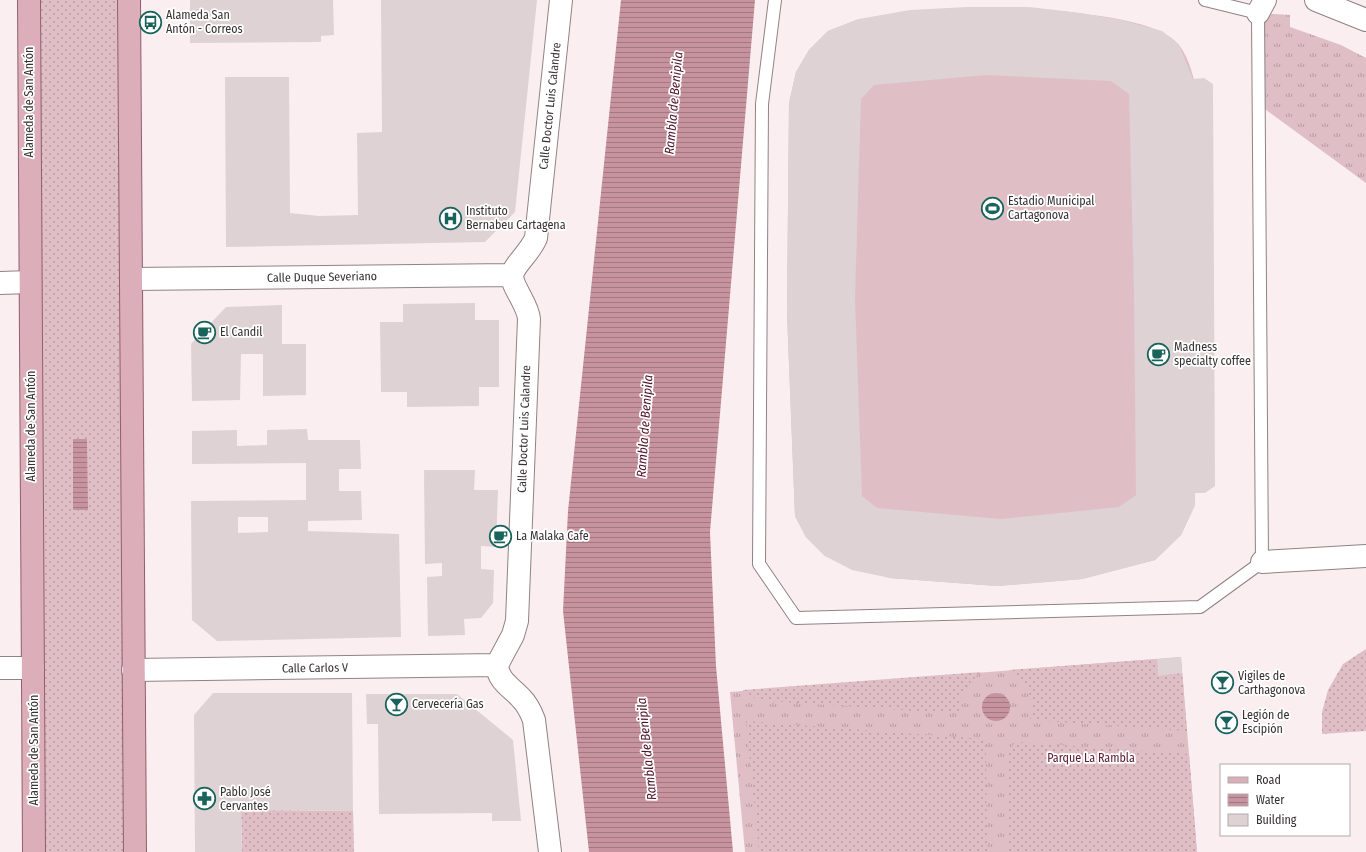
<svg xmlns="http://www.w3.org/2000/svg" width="1366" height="852" font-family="'Fira Sans Condensed',sans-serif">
  <defs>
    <pattern id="grass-tufts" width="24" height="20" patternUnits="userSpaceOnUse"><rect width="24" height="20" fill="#dfbfc5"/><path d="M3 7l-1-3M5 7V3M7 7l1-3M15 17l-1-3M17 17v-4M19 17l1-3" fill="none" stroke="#b69ca1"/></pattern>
    <pattern id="garden-dots" width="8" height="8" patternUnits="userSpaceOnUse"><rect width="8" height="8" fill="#dfbfc5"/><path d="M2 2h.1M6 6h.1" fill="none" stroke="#b69ca1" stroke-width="1.8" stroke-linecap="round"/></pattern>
    <pattern id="water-rules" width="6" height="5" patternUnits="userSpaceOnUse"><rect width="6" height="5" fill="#c6939f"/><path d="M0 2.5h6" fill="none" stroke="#a27982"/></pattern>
  </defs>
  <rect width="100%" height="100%" fill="#faeef0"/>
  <!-- grass -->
  <path fill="url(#grass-tufts)" d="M1258,13l32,2v12l51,18 25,13v125l-108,-79z
    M1181,657l16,195h-452l-15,-160z"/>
  <!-- garden -->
  <path fill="url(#garden-dots)" d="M29,0h100l6,852h-101z
    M1366,649v82l-44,3v-22l6,-22 15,-26z
    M1157,659l1,17 24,-3 5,58 -157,-11c6,-27 -4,-32 -21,-50z
    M981,672c-14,13 -24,23 -20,42l-193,-13 -25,-6v-5z
    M746,721l237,18 3,5 1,108h-228z
    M1019,742l170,12 8,98h-188l-1,-99 6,-9z
    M241,810l112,1 1,41h-112z"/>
  <!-- pitch -->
  <path fill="#dfbfc5" d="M1064,11c31,5 94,9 115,34 11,14 15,35 19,51l-3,409 -14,30 -26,25 -73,19 -85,7 -107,-8 -65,-22 -19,-19 -11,-21 -8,-203 2,-210 7,-31 13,-22 19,-19 31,-12z"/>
  <!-- water -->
  <path fill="url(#water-rules)" d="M621,0h134l-45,532 6,134 17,186h-144l-26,-241 5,-100z
    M73,439h14l1,71h-15z
    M982 707a14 14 0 1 1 28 0a14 14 0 1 1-28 0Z"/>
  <!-- building -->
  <path fill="#ded2d4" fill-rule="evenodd" d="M190,0h143l1,35 -13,1v6l-131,1z
    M381,0h156l-22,212 -30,30 -259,5 -1,-170h64l1,136 29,3 39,-1 -1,-82 25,-1z
    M967,7h62l35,4 53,8 45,12 17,14 14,34 11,-1 9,6 2,402 -10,7h-10v12l-14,30 -26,25 -73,19 -85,7 -107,-8 -38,-8 -27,-14 -19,-19 -11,-21 -8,-203 2,-210 7,-31 13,-22 19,-19 31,-12 51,-9zM987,75l124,6 18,13 5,200 2,201 -17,12 -118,12 -124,-11 -15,-12 -7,-198 6,-199 13,-14z
    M475,303v17h24v67h-20v19l-72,1v-15h-26l-1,-70h23v-18z
    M282,305v39h24v51l-43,1v-42h-22l-1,46 -48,1 -1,-57 35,-37z
    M307,429l1,11h52l1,29h-22v22h22l1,29 -54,1v10l91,3 2,103 -184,4 -25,-21 -1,-119 115,-1v-37l-114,1v-33l45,-1v16l30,-1v-15zM238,517h30v15l-30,1z
    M424,470h51l-1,20h24l-2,57 -15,-1v23l13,1 -1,33 -12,15 -17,1 1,16 -37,1 -1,-59 15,-1v-13l-17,1z
    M1181,657l1,16 -24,3 -1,-17z
    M213,693h139l1,118 -112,-1 1,42h-47l-1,-137z
    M366,694h91l56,46 8,81h-29v-8l-113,1 -1,-90h-11z"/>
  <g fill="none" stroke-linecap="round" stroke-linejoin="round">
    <defs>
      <path id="lane" d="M775,0l-13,104 -3,460 37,54 404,-11 62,-45 -4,-549 -53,-13"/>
      <path id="street" d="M1316,0l50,20
        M1258,13l7,-13
        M131,279l381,-4
        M0,283l30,-1
        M1262,562l104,-6
        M0,668h33
        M133,670l364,-5
        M550,852l-16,-132c-3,-8 -7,-16 -13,-22 -10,-11 -23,-17 -24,-33l16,-30 4,-14 12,-302c-1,-16 -21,-36 -16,-47 5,-11 17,-20 23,-34l25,-238"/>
      <path id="primary" d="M29,0l5,852
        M129,0l6,852"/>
    </defs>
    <!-- lane casing -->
    <use href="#lane" stroke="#8e8385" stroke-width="14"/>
    <!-- street casing -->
    <use href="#street" stroke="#8e8385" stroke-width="24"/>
    <!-- primary casing -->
    <use href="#primary" stroke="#925f6c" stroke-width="24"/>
    <!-- lane -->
    <use href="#lane" stroke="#fff" stroke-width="12"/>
    <!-- street -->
    <use href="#street" stroke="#fff" stroke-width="22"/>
    <!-- primary -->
    <use href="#primary" stroke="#dbaeb9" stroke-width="22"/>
  </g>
  <!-- icons -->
  <defs>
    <symbol id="bus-ring" viewBox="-11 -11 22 22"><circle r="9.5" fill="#fff" stroke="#18635b" stroke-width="1.5"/><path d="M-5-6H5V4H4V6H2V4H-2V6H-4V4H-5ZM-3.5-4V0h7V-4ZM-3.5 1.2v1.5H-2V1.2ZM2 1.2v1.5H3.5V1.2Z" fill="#18635b"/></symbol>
    <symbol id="stadium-ring" viewBox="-11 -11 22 22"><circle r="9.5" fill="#fff" stroke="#18635b" stroke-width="1.5"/><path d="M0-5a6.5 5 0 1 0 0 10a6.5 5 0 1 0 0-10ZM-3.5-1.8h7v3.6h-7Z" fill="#18635b"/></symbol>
    <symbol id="hospital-ring" viewBox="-11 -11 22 22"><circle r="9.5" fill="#fff" stroke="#18635b" stroke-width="1.5"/><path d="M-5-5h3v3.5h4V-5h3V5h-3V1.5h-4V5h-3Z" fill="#18635b"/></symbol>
    <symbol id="cafe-ring" viewBox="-11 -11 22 22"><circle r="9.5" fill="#fff" stroke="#18635b" stroke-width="1.5"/><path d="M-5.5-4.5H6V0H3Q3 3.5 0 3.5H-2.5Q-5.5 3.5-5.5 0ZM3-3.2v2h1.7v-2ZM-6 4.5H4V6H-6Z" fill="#18635b"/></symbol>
    <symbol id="bar-ring" viewBox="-11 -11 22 22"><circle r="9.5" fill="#fff" stroke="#18635b" stroke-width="1.5"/><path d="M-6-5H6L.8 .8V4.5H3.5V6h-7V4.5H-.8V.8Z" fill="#18635b"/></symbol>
    <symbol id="pharmacy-ring" viewBox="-11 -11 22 22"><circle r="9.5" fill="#fff" stroke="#18635b" stroke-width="1.5"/><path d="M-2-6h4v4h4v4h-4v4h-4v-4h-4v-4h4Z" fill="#18635b"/></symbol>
  </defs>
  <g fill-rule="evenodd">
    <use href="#bus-ring" x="138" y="10" width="25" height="25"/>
    <use href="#stadium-ring" x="980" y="196" width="25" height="25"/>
    <use href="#hospital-ring" x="438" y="206" width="25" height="25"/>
    <use href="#cafe-ring" x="192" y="320" width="25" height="25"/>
    <use href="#cafe-ring" x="1146" y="342" width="25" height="25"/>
    <use href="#cafe-ring" x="488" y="524" width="25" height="25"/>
    <use href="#bar-ring" x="1210" y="670" width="25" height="25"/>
    <use href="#bar-ring" x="384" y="692" width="25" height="25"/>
    <use href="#bar-ring" x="1214" y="710" width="25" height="25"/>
    <use href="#pharmacy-ring" x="192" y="786" width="25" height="25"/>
  </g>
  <g text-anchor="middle" stroke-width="3.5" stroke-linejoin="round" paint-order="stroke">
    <!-- poi labels -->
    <g font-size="12" fill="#363132" stroke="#fff" text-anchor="start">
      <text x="166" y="19">Alameda San<tspan x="166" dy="14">Antón - Correos</tspan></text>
      <text x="1008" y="205">Estadio Municipal<tspan x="1008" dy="14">Cartagonova</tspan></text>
      <text x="466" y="215">Instituto<tspan x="466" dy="14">Bernabeu Cartagena</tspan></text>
      <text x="220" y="336">El Candil</text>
      <text x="1174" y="351">Madness<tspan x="1174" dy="14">specialty coffee</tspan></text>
      <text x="516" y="540">La Malaka Cafe</text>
      <text x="1238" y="680">Vigiles de<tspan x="1238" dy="14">Carthagonova</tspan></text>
      <text x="412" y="708">Cervecería Gas</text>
      <text x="1242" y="719">Legión de<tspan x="1242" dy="14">Escipión</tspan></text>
      <text x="220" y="796">Pablo José<tspan x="220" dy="14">Cervantes</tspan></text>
    </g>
    <!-- street labels -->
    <g font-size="12" fill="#363132" stroke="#fff">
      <text transform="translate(29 102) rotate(-90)" y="4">Alameda de San Antón</text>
      <text transform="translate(550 106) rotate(-84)" y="4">Calle Doctor Luis Calandre</text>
      <text transform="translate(322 277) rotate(-1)" y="4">Calle Duque Severiano</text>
      <text transform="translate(31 426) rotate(-90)" y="4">Alameda de San Antón</text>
      <text transform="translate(524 429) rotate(-88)" y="4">Calle Doctor Luis Calandre</text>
      <text transform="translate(315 668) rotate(-1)" y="4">Calle Carlos V</text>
      <text transform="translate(34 750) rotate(-90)" y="4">Alameda de San Antón</text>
    </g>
    <!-- park labels -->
    <g font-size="12" fill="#5e2034" stroke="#fff">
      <text x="1091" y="762">Parque La Rambla</text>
    </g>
    <!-- water labels -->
    <g font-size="13" font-style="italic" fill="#4f1227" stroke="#fff">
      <text transform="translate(673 103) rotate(-85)" y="5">Rambla de Benipila</text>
      <text transform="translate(644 426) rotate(-86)" y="5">Rambla de Benipila</text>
      <text transform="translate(646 749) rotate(-96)" y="5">Rambla de Benipila</text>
    </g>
  </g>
  <!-- legend -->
  <rect x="1220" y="764" width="130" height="72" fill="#ffffff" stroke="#afadad"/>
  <rect x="1228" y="777" width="20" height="6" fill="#dbaeb9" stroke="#afadad"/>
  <text x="1256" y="784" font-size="12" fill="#363132">Road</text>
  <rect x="1228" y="794" width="20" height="12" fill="url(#water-rules)" stroke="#afadad"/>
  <text x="1256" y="804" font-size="12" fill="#363132">Water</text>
  <rect x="1228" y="814" width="20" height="12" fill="#ded2d4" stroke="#afadad"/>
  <text x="1256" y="824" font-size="12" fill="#363132">Building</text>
</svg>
